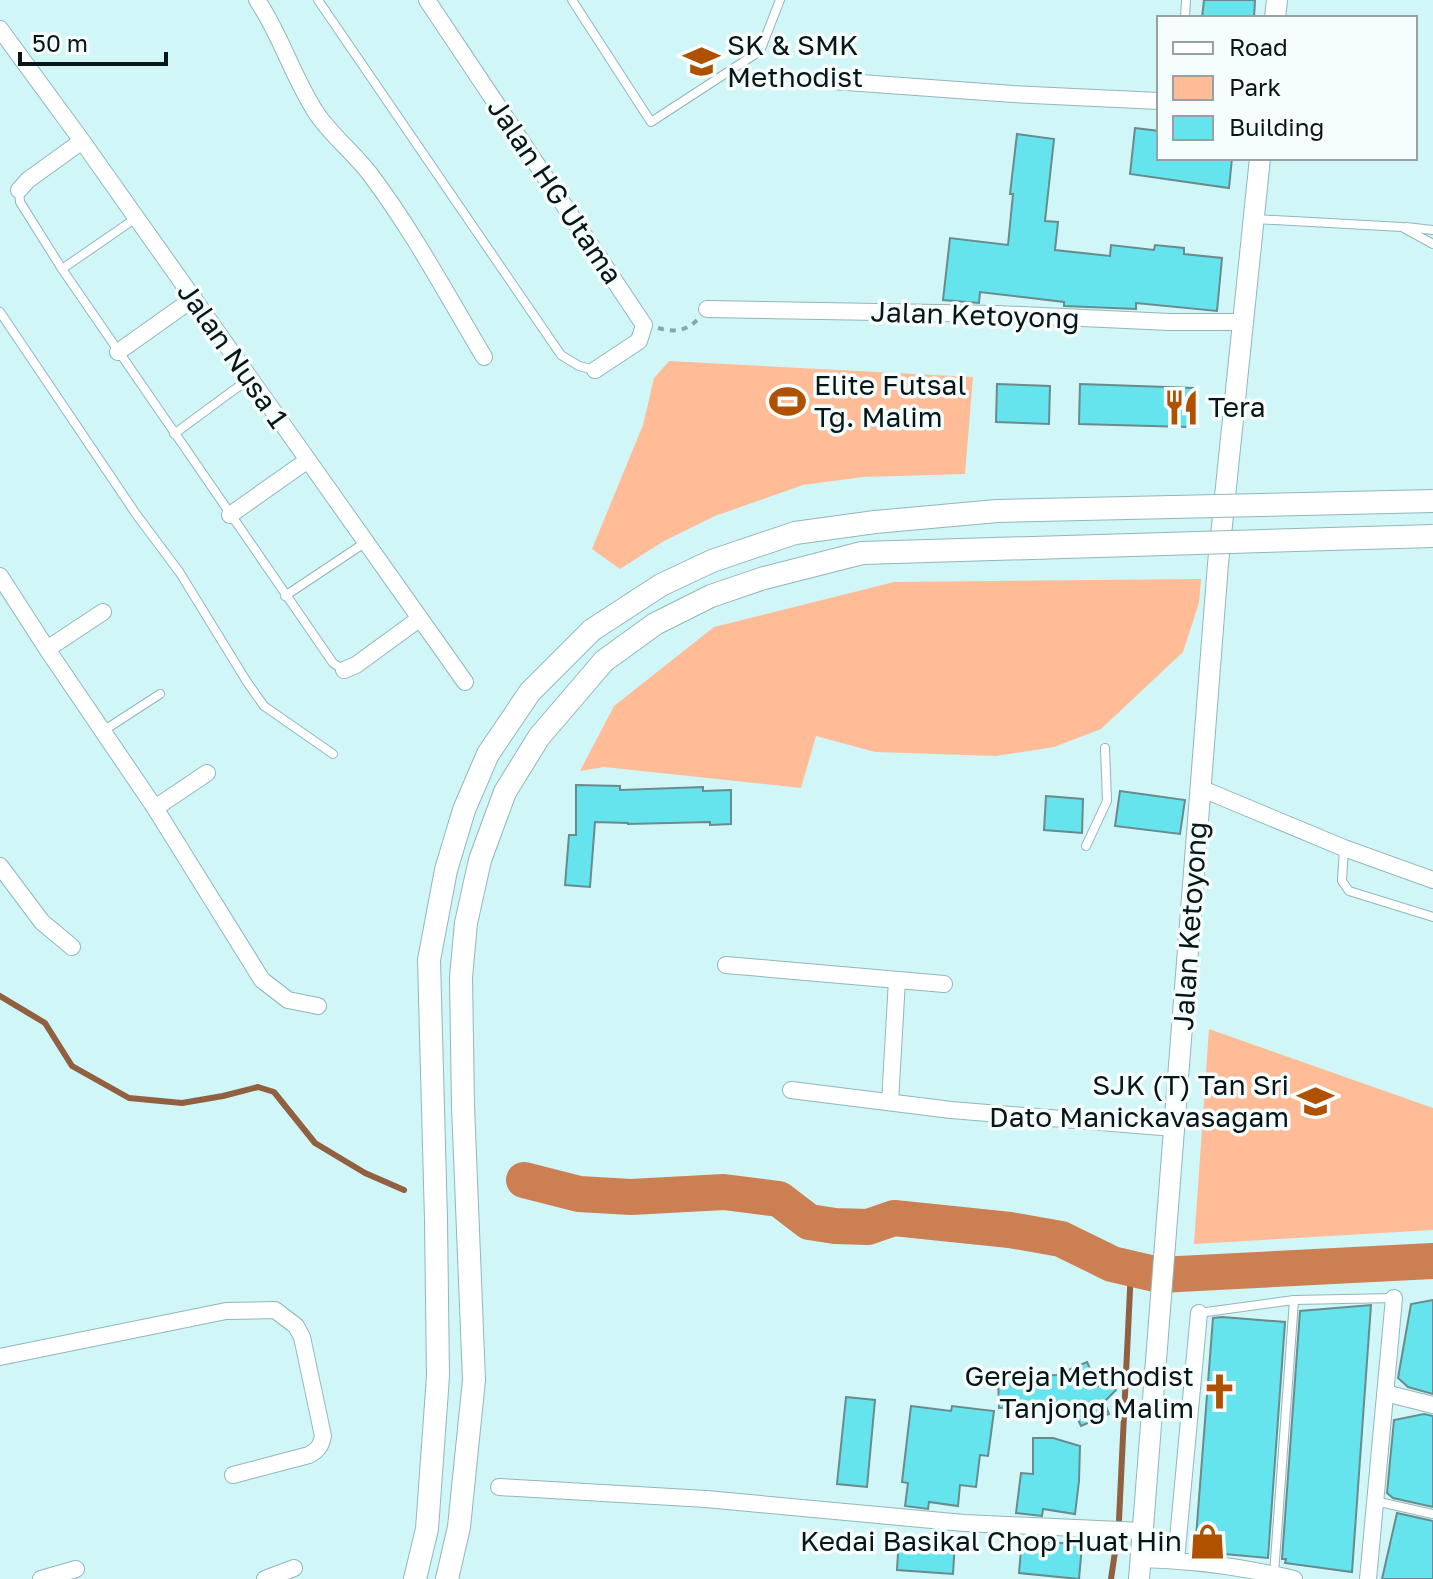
<svg xmlns="http://www.w3.org/2000/svg" width="1433" height="1579" font-family="'Golos Text',sans-serif">
  <rect width="100%" height="100%" fill="#d1f6f8"/>
  <!-- green -->
  <path fill="#ffbc97" d="M669,361l304,16 -8,97 -102,3 -60,8 -88,31 -51,25 -44,28 -28,-20 51,-124 11,-47z
    M1201,579l-2,24 -16,49 -82,77 -47,18 -58,9 -121,-4 -59,-16 -15,52 -197,-21 -24,4 34,-65 100,-79 180,-45z
    M1209,1029l224,79v122l-239,14z"/>
  <g fill="none" stroke-linecap="round" stroke-linejoin="round">
    <!-- stream -->
    <path stroke="#916040" stroke-width="6" d="M0,996l45,27 27,43 57,32 53,5 41,-7 35,-9 16,5 41,51 50,30 39,17
      M1119,1520l12,-251
      M1111,1579l4,-27"/>
    <!-- river -->
    <path stroke="#cb7f52" stroke-width="36" d="M524,1180l55,14 52,3 93,-5 55,7 30,23 26,4 33,1 26,-9 116,12 51,9 51,25 47,11 274,-14"/>
  </g>
  <!-- building -->
  <path fill="#66e4ed" stroke="#698b8d" stroke-width="2" d="M1204,0h51l-1,18h-52z
    M1135,128l24,3v27h73l-3,30 -99,-14z
    M1017,134l37,5 -9,82 13,1 -3,28 55,6 1,-11 43,5 1,-5 29,3v6l38,4 -5,53 -81,-8v6l-72,-3v-4l-84,-10 -1,11 -36,-3 7,-62 58,7 5,-51h-3z
    M997,384l53,2 -1,38 -53,-2z
    M1080,384l114,4 -1,32 -6,7 -108,-3z
    M576,785l44,1v4l83,-3v4l28,-1v34l-21,1v-3l-82,2v-1l-33,-1 -5,65 -25,-2 4,-50h7z
    M1120,791l65,9 -5,34 -65,-8z
    M1046,796l37,3 -1,34 -38,-3z
    M1433,1300v94l-25,-7 -10,-9 13,-74z
    M1371,1305l-19,267 -67,-9 1,-4h-4l18,-248z
    M1222,1317l63,5 -17,236 -55,-5 -17,-16 17,-219z
    M1087,1362l11,24 8,-7 10,11 -12,12 5,12 -28,12 -10,-21 -72,3 -1,-30 59,-3z
    M846,1397l29,3 -8,87 -30,-3z
    M911,1406l40,5 1,-5 42,5 -6,45 -8,-1 -4,32 -16,-2 -2,21 -29,-4 -1,7 -23,-3 3,-23 -6,-1z
    M1424,1414l9,2v91l-40,-9 -6,-5 7,-73z
    M1033,1438h20l27,8 -1,35 -4,33 -32,-5 -1,7 -26,-3 5,-40 12,1z
    M1397,1513l36,8v58h-51z
    M899,1536l56,5 -2,33 -56,-4z
    M1040,1541l42,4 -3,34 -60,-6 2,-23 18,1z"/>
  <g fill="none" stroke-linecap="round" stroke-linejoin="round">
    <defs>
      <path id="service" d="M318,0l243,355 18,11 16,4
        M572,0l79,122 109,-71 20,-51
        M1185,18l1,-18
        M19,190l1,12 42,67 271,394 11,7
        M1254,219l148,8 31,17
        M1406,227l27,3
        M62,269l74,-51
        M0,312l136,202 44,59 67,109 17,24 69,48
        M174,434l76,-56
        M285,596l81,-54
        M103,731l57,-37
        M1086,846l21,-45 -2,-53
        M1344,848l-2,33 7,10 84,26
        M1199,1313l95,-13 100,-2
        M1375,1501l58,13
        M1274,1574l20,-274"/>
      <path id="minor" d="M257,0c24,35 36,78 60,114 15,22 37,39 53,60 43,57 77,121 114,183
        M427,0l217,325 -5,16 -44,29
        M0,29l82,112 383,541
        M833,81l180,13 146,7
        M19,190l9,-10 54,-39
        M707,309l290,5 173,8h73
        M118,352l76,-54
        M230,515l78,-55
        M0,576l47,73 108,159 107,172 26,20 30,6
        M47,649l56,-37
        M344,670l12,-5 63,-46
        M1200,788l144,60 89,32
        M155,808l52,-35
        M0,866l42,56 30,25
        M726,965l218,19
        M791,1090l160,20 223,18
        M890,1102l7,-122
        M0,1357l226,-46 49,-1 21,16 6,11 21,99c-2,10 -5,14 -14,19l-76,20
        M1385,1393l48,12
        M499,1487l207,12 258,24 178,8
        M1140,1559c52,1 103,8 154,20
        M1176,1560l23,-247
        M41,1579l35,-10
        M265,1579l29,-11
        M1368,1579l26,-281"/>
      <path id="tertiary" d="M1275,18l2,-18
        M1139,1579l79,-1015 42,-406"/>
      <path id="secondary" d="M415,1579l12,-50 11,-153 -2,-156 -7,-260 17,-90 18,-60 24,-56 42,-62 62,-62
        M447,1579l12,-52 15,-147 -11,-274 -2,-129 5,-54 14,-63 25,-68 34,-55 65,-76"/>
    </defs>
    <!-- service casing -->
    <use href="#service" stroke="#92b6b9" stroke-width="10"/>
    <!-- minor casing -->
    <use href="#minor" stroke="#92b6b9" stroke-width="18"/>
    <!-- tertiary casing -->
    <use href="#tertiary" stroke="#92b6b9" stroke-width="22"/>
    <!-- secondary casing -->
    <use href="#secondary" stroke="#92b6b9" stroke-width="24"/>
    <!-- path -->
    <path stroke="#8aa7a8" stroke-width="4" stroke-dasharray="6 6" stroke-linecap="butt" d="M658,328c14,4 28,4 39,-8"/>
    <!-- service -->
    <use href="#service" stroke="#fff" stroke-width="8"/>
    <!-- minor -->
    <use href="#minor" stroke="#fff" stroke-width="16"/>
    <!-- tertiary -->
    <use href="#tertiary" stroke="#fff" stroke-width="20"/>
    <!-- secondary -->
    <use href="#secondary" stroke="#fff" stroke-width="22"/>
    <defs>
      <path id="secondary-bridge" d="M592,630l69,-45 51,-24 83,-28 80,-11 122,-11 436,-10
        M604,661l51,-37 56,-28 53,-18 98,-25 571,-17"/>
    </defs>
    <!-- secondary-bridge casing -->
    <use href="#secondary-bridge" stroke="#92b6b9" stroke-width="24" stroke-linecap="butt"/>
    <!-- secondary-bridge -->
    <use href="#secondary-bridge" stroke="#fff" stroke-width="22"/>
  </g>
  <!-- icons -->
  <defs>
    <symbol id="school-bare" viewBox="-9 -9 18 18"><path d="M0-5L7-2L0 1L-7-2ZM-4 1L0 2.5L4 1V4Q0 6-4 4Z" fill="#b05100" stroke="#f5fdfd" stroke-width="2.5" paint-order="stroke"/></symbol>
    <symbol id="stadium-bare" viewBox="-9 -9 18 18"><path d="M0-5a6.5 5 0 1 0 0 10a6.5 5 0 1 0 0-10ZM-3.5-1.8h7v3.6h-7Z" fill="#b05100" stroke="#f5fdfd" stroke-width="2.5" paint-order="stroke"/></symbol>
    <symbol id="restaurant-bare" viewBox="-9 -9 18 18"><path d="M-5-6h1v4h1v-4h1v4h1v-4h1v5L-1.5 .5V6h-2V.5L-5-1ZM5-6V6H3V1.5H1.5Q1.5-4 5-6Z" fill="#b05100" stroke="#f5fdfd" stroke-width="2.5" paint-order="stroke"/></symbol>
    <symbol id="church-bare" viewBox="-9 -9 18 18"><path d="M-1.2-6h2.4v3.5h3.3v2.4h-3.3V6h-2.4V-.1h-3.3v-2.4h3.3Z" fill="#b05100" stroke="#f5fdfd" stroke-width="2.5" paint-order="stroke"/></symbol>
    <symbol id="shop-bare" viewBox="-9 -9 18 18"><path d="M-5-2.5h2.3a2.7 3.5 0 0 1 5.4 0H5L5.5 6h-11ZM-1.5-2.5h3a1.5 2.3 0 0 0-3 0Z" fill="#b05100" stroke="#f5fdfd" stroke-width="2.5" paint-order="stroke"/></symbol>
  </defs>
  <g fill-rule="evenodd">
    <use href="#school-bare" x="676" y="36" width="51" height="51"/>
    <use href="#stadium-bare" x="762" y="376" width="51" height="51"/>
    <use href="#restaurant-bare" x="1156" y="382" width="51" height="51"/>
    <use href="#school-bare" x="1290" y="1076" width="51" height="51"/>
    <use href="#church-bare" x="1194" y="1366" width="51" height="51"/>
    <use href="#shop-bare" x="1182" y="1516" width="51" height="51"/>
  </g>
  <g text-anchor="middle" stroke-width="7" stroke-linejoin="round" paint-order="stroke">
    <!-- poi labels -->
    <g font-size="28" fill="#091617" stroke="#f5fdfd" text-anchor="start">
      <text x="727" y="55">SK &amp; SMK<tspan x="727" dy="32">Methodist</tspan></text>
      <text x="814" y="395">Elite Futsal<tspan x="814" dy="32">Tg. Malim</tspan></text>
      <text x="1208" y="417">Tera</text>
      <text x="1289" y="1095" text-anchor="end">SJK (T) Tan Sri<tspan x="1289" dy="32">Dato Manickavasagam</tspan></text>
      <text x="1194" y="1386" text-anchor="end">Gereja Methodist<tspan x="1194" dy="32">Tanjong Malim</tspan></text>
      <text x="1182" y="1551" text-anchor="end">Kedai Basikal Chop Huat Hin</text>
    </g>
    <!-- street labels -->
    <g font-size="28" fill="#091617" stroke="#f5fdfd">
      <text transform="translate(555 191) rotate(56)" y="10">Jalan HG Utama</text>
      <text transform="translate(975 315) rotate(2)" y="10">Jalan Ketoyong</text>
      <text transform="translate(233 355) rotate(55)" y="10">Jalan Nusa 1</text>
      <text transform="translate(1190 926) rotate(-86)" y="10">Jalan Ketoyong</text>
    </g>
  </g>
  <!-- legend -->
  <rect x="1157" y="16" width="260" height="144" fill="#f5fdfd" stroke="#97a1a1" stroke-width="2"/>
  <rect x="1173" y="42" width="40" height="12" fill="#ffffff" stroke="#97a1a1" stroke-width="2"/>
  <text x="1229" y="56" font-size="24" fill="#091617">Road</text>
  <rect x="1173" y="76" width="40" height="24" fill="#ffbc97" stroke="#97a1a1" stroke-width="2"/>
  <text x="1229" y="96" font-size="24" fill="#091617">Park</text>
  <rect x="1173" y="116" width="40" height="24" fill="#66e4ed" stroke="#97a1a1" stroke-width="2"/>
  <text x="1229" y="136" font-size="24" fill="#091617">Building</text>
  <!-- scale -->
  <path d="M20 52v12h146v-12" fill="none" stroke="#091617" stroke-width="4"/>
  <text x="32" y="52" font-size="24" fill="#091617" stroke="#f5fdfd" stroke-width="6" paint-order="stroke">50 m</text>
</svg>
